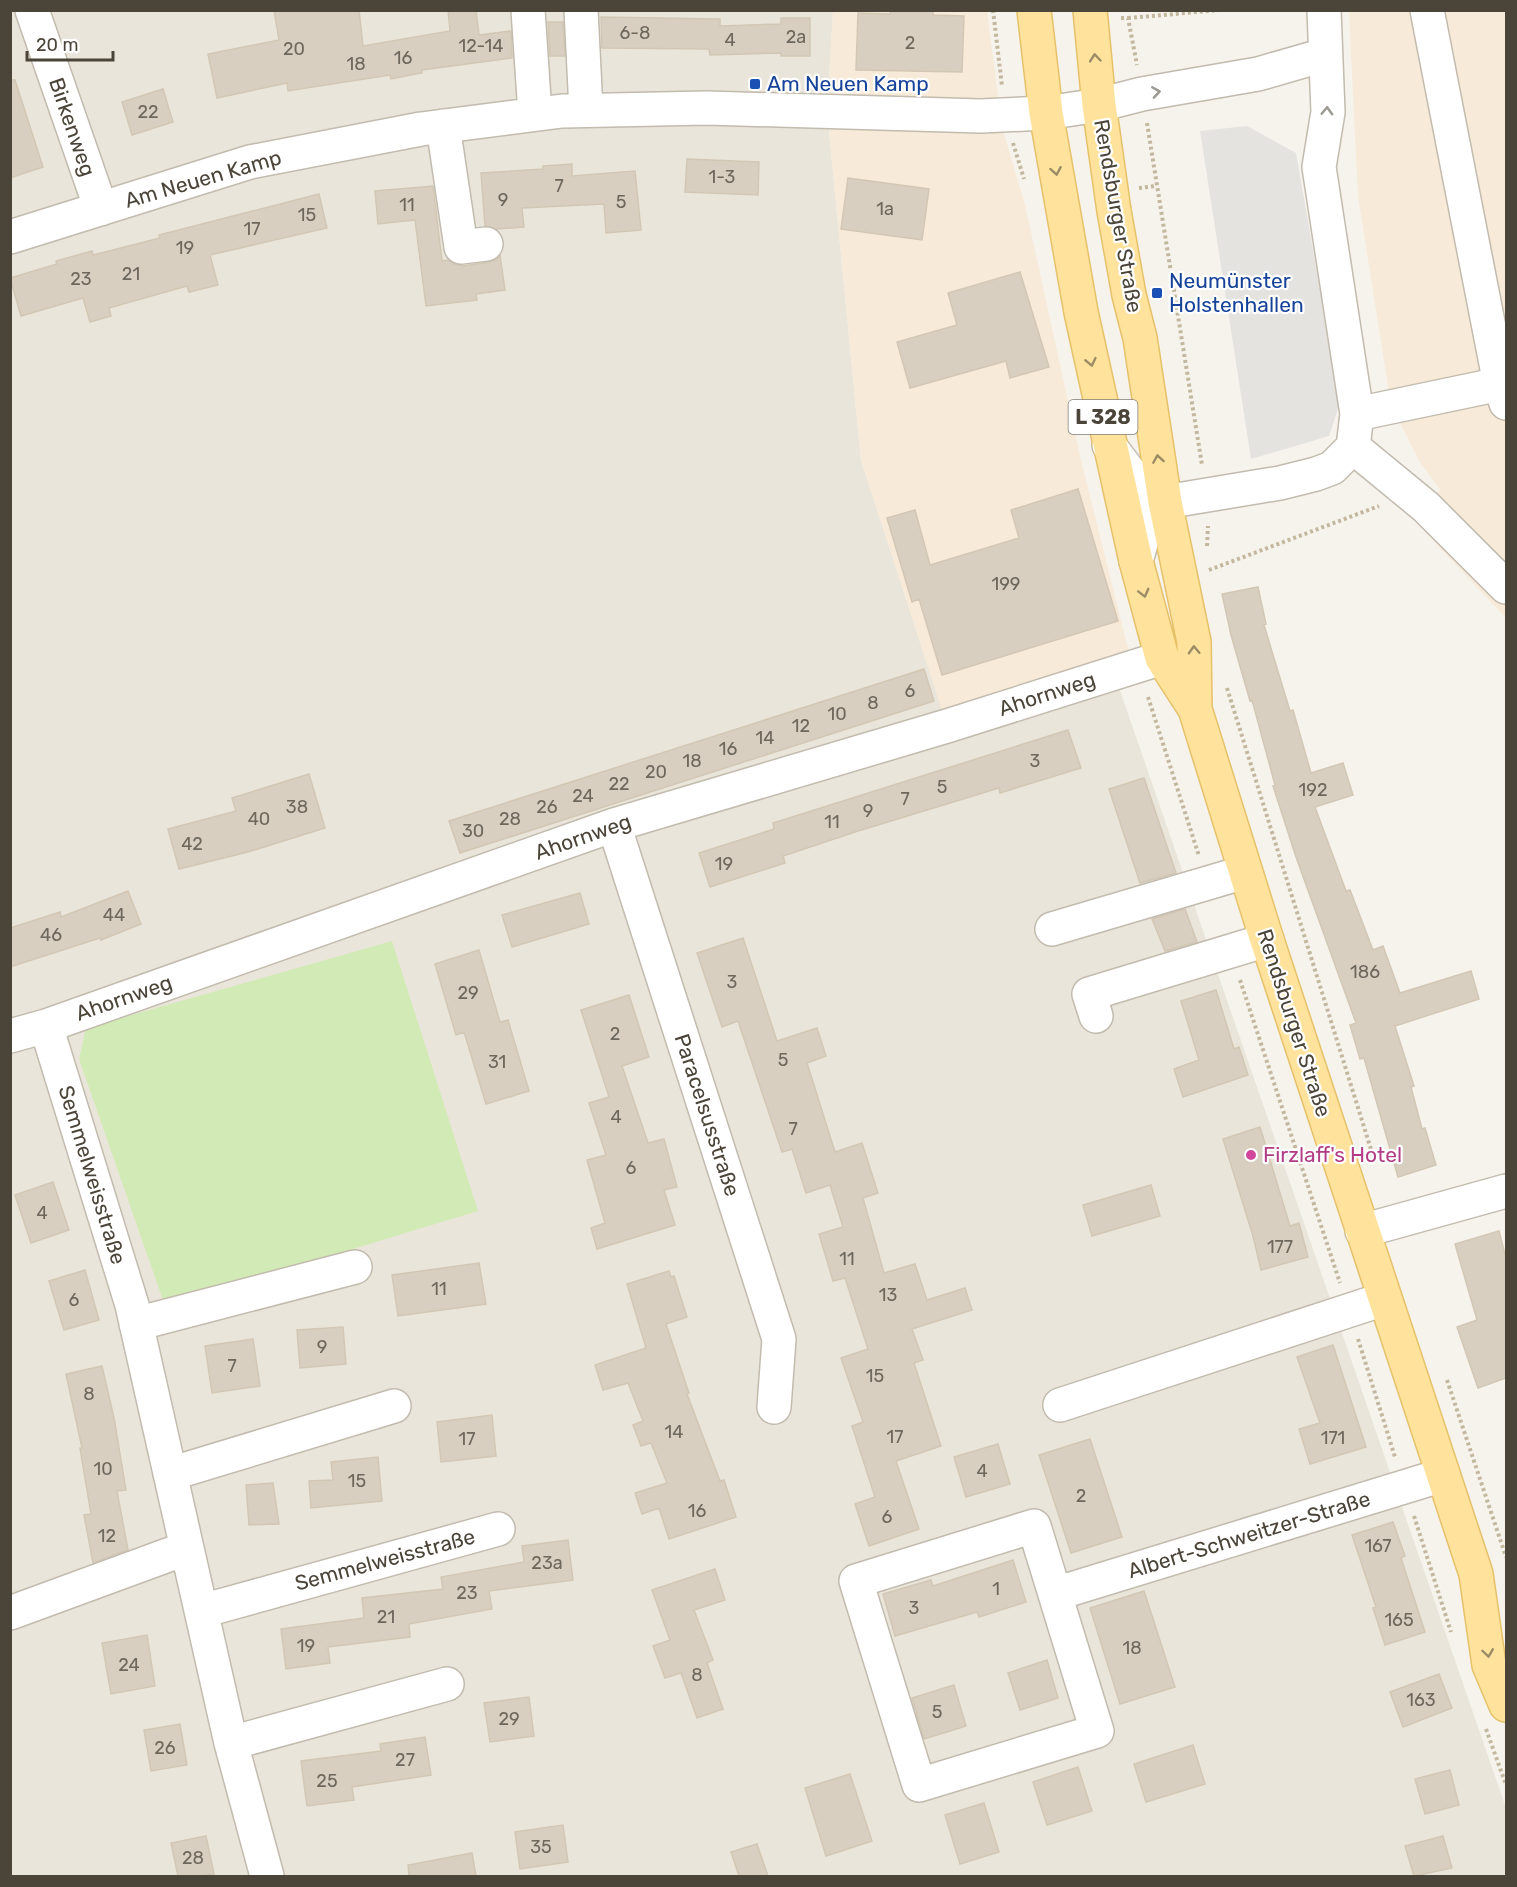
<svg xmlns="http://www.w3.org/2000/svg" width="1517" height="1887" font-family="Rubik,sans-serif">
  <rect width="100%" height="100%" fill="#f6f3ec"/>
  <!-- residential -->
  <path fill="#eae5da" d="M11,11h822l-6,100 34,349 86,265 167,-52 392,1135v68h-1495z"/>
  <!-- commercial -->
  <path fill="#f7ead8" d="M833,11h154l15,116 23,78 56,255 50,201 -184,65 -86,-266 -34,-349z
    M1349,11h157v607l-93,-99 27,-29 -22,-31 -27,-54 -33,-209z"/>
  <!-- green -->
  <path fill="#d2eab5" d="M392,941l86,270 -313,95 -86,-247 7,-31z"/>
  <!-- parking -->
  <path fill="#e5e3e0" d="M1247,126l49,27 44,250 -11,33 -78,23 -51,-328z"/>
  <!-- building -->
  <path fill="#d8cfc1" stroke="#d3c7b4" stroke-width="1.5" d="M274,10h85l4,36 87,-15 -2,-21h28l3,25 32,-4 1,27 -90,12v3l-31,6 -1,-4 -102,16 -1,-8 -70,15 -9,-44 71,-14z
    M891,10h42v5l31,1 -2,56 -106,-2 2,-57 32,1z
    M601,17l119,2v7l61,-2v-6h29v38h-29v-3l-71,2 -1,-6 -107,-1z
    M548,22h15l2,34h-15z
    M10,80h5l28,87 -33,11z
    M163,89l10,33 -41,13 -10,-33z
    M687,159l72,3 -1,33 -73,-3z
    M572,164v12l63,-5 6,59 -35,3 -2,-29 -82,4 2,19 -28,2 -11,-3 -4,-53 62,-4v-3z
    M848,178l81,11 -7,51 -81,-11z
    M433,186l9,75 6,-1 6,4 9,2 26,-4 8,-3 3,-4 5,35 -29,4 1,6 -51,6 -11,-86 -37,4 -3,-33z
    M319,194l8,34 -117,27 8,30 -29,7 -2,-6 -78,22 2,8 -21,6 -7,-24 -62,18 -11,-38 47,-14 -1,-3 36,-10 1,4 67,-17 -1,-3z
    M1020,272l29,95 -39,11 -4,-17 -96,27 -13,-46 60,-17 -9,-32z
    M1078,489l40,132 -176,54 -23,-76 -7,3 -25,-84 28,-8 15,55 89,-27 -8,-28z
    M1258,587l8,37 -2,1 26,86 3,-1 18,63 32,-10 10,32 -38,12 31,84 4,-1 23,60 10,-4 17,47 71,-22 8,28 -84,27 19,60 -3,1 11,42 3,-1 11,37 -38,12 -34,-119 -4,1 -10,-34 6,-2 -60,-166 -23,-71 2,-1 -23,-85 -2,1 -19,-66 -9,-41z
    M924,669l10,32 -474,152 -11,-32z
    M1068,730l13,38 -81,25 -1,-5 -144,44 -72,24 2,7 -75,24 -11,-34 75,-24 -1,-6z
    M309,774l16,54 -77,24 -69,17 -11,-40 68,-18 -4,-13z
    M1144,778l32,95 -36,10 -31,-94z
    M128,891l13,33 -40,16 -1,-2 -90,29v-39l50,-16 1,5z
    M580,893l9,31 -77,23 -10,-32z
    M1185,909l12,33 -32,9 -13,-32z
    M743,938l34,103 40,-13 9,28 -19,7 28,89 27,-9 16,50 -15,5 21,75 31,-9 12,36 38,-12 7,22 -60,19 11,31 -9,3 27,83 -45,15 23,68 -50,17 -14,-42 20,-7 -23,-71 11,-4 -22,-64 27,-9 -23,-71 -12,3 -14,-47 24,-7 -13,-42 -24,8 -14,-44 -10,3 -44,-131 -16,6 -25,-74z
    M479,950l21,72 8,-2 21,71 -43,13 -22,-72 -8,3 -21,-71z
    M1216,990l18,59 5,-2 9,28 -65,22 -9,-28 25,-9 -18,-59z
    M629,995l20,62 -27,9 26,77 16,-4 13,48 -13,3 11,35 -78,24 -6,-21 14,-5 -18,-63 19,-5 -17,-52 20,-6 -28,-87z
    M1260,1127l30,99 9,-3 9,34 -47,13 -8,-34 -30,-97z
    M53,1182l16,48 -38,13 -16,-48z
    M1151,1185l9,31 -68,20 -9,-31z
    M1499,1231l7,27v120l-28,10 -21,-61 20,-7 -22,-76z
    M479,1263l7,41 -88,12 -6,-41z
    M85,1270l14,50 -35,10 -15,-49z
    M669,1271l2,6 3,-1 13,41 -21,7 23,69 -2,1 33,87 4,-1 12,37 -67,22 -10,-31 -17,6 -7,-21 32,-10 -16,-40 -10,3 -8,-21 10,-4 -15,-38 -25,7 -8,-25 51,-17 -19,-64z
    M343,1327l3,37 -46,4 -3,-38z
    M253,1339l7,47 -48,7 -7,-47z
    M1333,1345l33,102 -56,17 -11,-35 21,-6 -23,-66z
    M102,1366l12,52 12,72 -9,1 11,59 -35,13 -9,-48 7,-1 -11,-66h2l-16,-74z
    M492,1415l4,41 -55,6 -4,-40z
    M1090,1439l32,98 -51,16 -32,-98z
    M998,1444l12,40 -44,13 -12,-40z
    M378,1457l4,44 -71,7 -2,-27 24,-1 -2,-18z
    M273,1483l6,41 -30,1 -3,-40z
    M1393,1522l12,34 -4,2 24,74 -40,13 -12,-37 3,-1 -24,-72z
    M568,1540l5,40 -84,11 3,18 -83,15 1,13 -82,10 2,16 -44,6 -5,-40 83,-11 -2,-20 81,-9 -2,-12 83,-15 -2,-16z
    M1013,1560l13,42 -47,15 -2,-5 -82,24 -12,-42 48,-14 2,6z
    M715,1569l10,31 -31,10 19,50 -6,3 16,46 -26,9 -16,-45 -16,5 -12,-32 17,-6 -18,-50z
    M1144,1591l31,96 -55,17 -30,-96z
    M147,1635l8,51 -44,8 -9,-51z
    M1047,1660l11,38 -38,12 -12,-37z
    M1439,1674l13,34 -49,19 -13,-35z
    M954,1685l12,41 -42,13 -12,-41z
    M529,1697l5,39 -44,6 -6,-39z
    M180,1724l7,41 -36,6 -7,-41z
    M425,1737l6,38 -79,12 2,13 -47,6 -6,-45 80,-10 -1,-7z
    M1193,1745l12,39 -59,18 -12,-38z
    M1078,1767l14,44 -45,14 -14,-43z
    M1450,1770l9,35 -34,9 -10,-35z
    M850,1774l22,67 -46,15 -21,-68z
    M984,1803l15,49 -39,12 -15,-49z
    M563,1825l5,37 -48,7 -5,-37z
    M206,1836l8,38 -14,2h-22l-7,-33z
    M1443,1836l9,32 -38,8 -9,-30z
    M757,1844l11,32h-29l-8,-24z
    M472,1853l4,23h-67l-1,-11z"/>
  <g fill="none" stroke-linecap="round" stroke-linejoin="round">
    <defs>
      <path id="minor" d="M32,10l69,199
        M528,10l7,104
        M581,10l5,100
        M1427,10l73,374 6,-2
        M443,126l18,121 25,-3
        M10,237l240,-75 171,-33 141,-18 145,-3 274,8 65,-3 53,-8 43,-11 116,-20 66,-19
        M1357,414l143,-30 6,19
        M1109,445l37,49 19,8 115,-19 36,-9 16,-6 21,-21 4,-33 -38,-247 9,-55 -4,-102
        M1353,447l73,60 80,80
        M1136,561l10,-35 19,-24
        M614,825l165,514 -5,68
        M1052,929l193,-57
        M1096,1016l-7,-22 178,-54
        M46,1026l86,279 99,438 36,133
        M10,1036l36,-10 568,-201 333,-99 215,-68
        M1362,1231l144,-40
        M136,1324l219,-57
        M1060,1405l324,-106
        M170,1474l224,-68
        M1034,1526l63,205 -178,54 -63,-204z
        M1055,1594l388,-119
        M202,1611l296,-82
        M10,1613l177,-65
        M231,1743l216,-59"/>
      <path id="major" d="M1034,10l12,103 35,199 55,249 26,97 33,51
        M1090,10l9,95 15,106 15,84 11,43 25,164 29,140 1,67 72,231 209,634 13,91 17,40"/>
    </defs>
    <!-- minor casing -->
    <use href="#minor" stroke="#c2bbae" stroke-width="36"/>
    <!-- major casing -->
    <use href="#major" stroke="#e6c16a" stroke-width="36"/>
    <!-- path -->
    <path stroke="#c4b79f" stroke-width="4" stroke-dasharray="3 3" stroke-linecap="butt" d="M993,10l9,76
      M1121,18h7l9,47
      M1128,18l93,-8
      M1147,123l55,342
      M1013,143l11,36
      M1139,188l17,-2
      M1207,546l1,-20
      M1209,570l170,-64
      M1227,688l147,471
      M1148,697l51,159
      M1240,980l100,303
      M1358,1339l37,118
      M1447,1380l59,177
      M1414,1516l37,116
      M1486,1729l20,56"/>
    <!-- minor -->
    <use href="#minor" stroke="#fff" stroke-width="33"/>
    <!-- major -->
    <use href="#major" stroke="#ffe39c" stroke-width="33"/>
  </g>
  <!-- one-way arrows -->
  <defs><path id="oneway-chevron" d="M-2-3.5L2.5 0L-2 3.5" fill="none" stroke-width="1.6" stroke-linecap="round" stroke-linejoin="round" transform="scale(1.5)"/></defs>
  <g stroke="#9c8c66">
    <use href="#oneway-chevron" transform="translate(1095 58) rotate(-95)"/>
    <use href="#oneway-chevron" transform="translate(1056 171) rotate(80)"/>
    <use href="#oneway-chevron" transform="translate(1091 362) rotate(78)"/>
    <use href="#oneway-chevron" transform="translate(1158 459) rotate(-99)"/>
    <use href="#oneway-chevron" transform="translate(1144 593) rotate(76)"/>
    <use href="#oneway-chevron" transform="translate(1194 650) rotate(-92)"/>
    <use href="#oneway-chevron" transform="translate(1488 1653) rotate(82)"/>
  </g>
  <g stroke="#9c9892">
    <use href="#oneway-chevron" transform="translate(1156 92) rotate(-9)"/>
    <use href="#oneway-chevron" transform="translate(1327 111) rotate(-88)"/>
  </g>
  <!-- markers -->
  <g fill="#1a4fb4" stroke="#fff" stroke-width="2">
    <rect x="749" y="78" width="12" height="12" rx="3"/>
    <rect x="1151" y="287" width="12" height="12" rx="3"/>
  </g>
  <circle fill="#d1479c" stroke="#fff" stroke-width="2" cx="1251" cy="1155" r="6"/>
  <g text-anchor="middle" stroke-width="4.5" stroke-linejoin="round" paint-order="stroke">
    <!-- number labels -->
    <g font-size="18" fill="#6e675b">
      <text x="635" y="39">6-8</text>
      <text x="796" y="43">2a</text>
      <text x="730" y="46">4</text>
      <text x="910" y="49">2</text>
      <text x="481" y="52">12-14</text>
      <text x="294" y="55">20</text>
      <text x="403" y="64">16</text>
      <text x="356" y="70">18</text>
      <text x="148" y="118">22</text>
      <text x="722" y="183">1-3</text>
      <text x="559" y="192">7</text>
      <text x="503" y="206">9</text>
      <text x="621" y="208">5</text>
      <text x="407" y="211">11</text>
      <text x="885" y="215">1a</text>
      <text x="307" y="221">15</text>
      <text x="252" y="235">17</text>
      <text x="185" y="254">19</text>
      <text x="131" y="280">21</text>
      <text x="81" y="285">23</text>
      <text x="1006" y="590">199</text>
      <text x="910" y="697">6</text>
      <text x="873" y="709">8</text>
      <text x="837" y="720">10</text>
      <text x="801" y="732">12</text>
      <text x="765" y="744">14</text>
      <text x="728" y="755">16</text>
      <text x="692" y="767">18</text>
      <text x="1035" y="767">3</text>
      <text x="656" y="778">20</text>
      <text x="619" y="790">22</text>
      <text x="942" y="793">5</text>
      <text x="1313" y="796">192</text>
      <text x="583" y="802">24</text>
      <text x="905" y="805">7</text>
      <text x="297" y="813">38</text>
      <text x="547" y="813">26</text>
      <text x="868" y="817">9</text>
      <text x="259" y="825">40</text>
      <text x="510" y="825">28</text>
      <text x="832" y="828">11</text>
      <text x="473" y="837">30</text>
      <text x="192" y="850">42</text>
      <text x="724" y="870">19</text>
      <text x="114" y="921">44</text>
      <text x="51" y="941">46</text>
      <text x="1365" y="978">186</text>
      <text x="732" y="988">3</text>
      <text x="468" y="999">29</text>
      <text x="615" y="1040">2</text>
      <text x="783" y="1066">5</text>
      <text x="497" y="1068">31</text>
      <text x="616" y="1123">4</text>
      <text x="793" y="1135">7</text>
      <text x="631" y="1174">6</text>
      <text x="42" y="1219">4</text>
      <text x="1280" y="1253">177</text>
      <text x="847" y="1265">11</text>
      <text x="439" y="1295">11</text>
      <text x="888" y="1301">13</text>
      <text x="74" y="1306">6</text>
      <text x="322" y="1353">9</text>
      <text x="232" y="1372">7</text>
      <text x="875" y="1382">15</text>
      <text x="89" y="1400">8</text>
      <text x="674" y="1438">14</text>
      <text x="895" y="1443">17</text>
      <text x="1333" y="1444">171</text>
      <text x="467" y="1445">17</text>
      <text x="103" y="1475">10</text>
      <text x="982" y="1477">4</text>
      <text x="357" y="1487">15</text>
      <text x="1081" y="1502">2</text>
      <text x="697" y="1517">16</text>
      <text x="887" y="1523">6</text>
      <text x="107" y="1542">12</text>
      <text x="1378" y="1552">167</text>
      <text x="547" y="1569">23a</text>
      <text x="996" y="1595">1</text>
      <text x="467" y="1599">23</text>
      <text x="914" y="1614">3</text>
      <text x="386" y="1623">21</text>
      <text x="1399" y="1626">165</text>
      <text x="306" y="1652">19</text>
      <text x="1132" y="1654">18</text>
      <text x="129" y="1671">24</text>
      <text x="697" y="1681">8</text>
      <text x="1421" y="1706">163</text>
      <text x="937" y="1718">5</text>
      <text x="509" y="1725">29</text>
      <text x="165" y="1754">26</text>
      <text x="405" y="1766">27</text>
      <text x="327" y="1787">25</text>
      <text x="541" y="1853">35</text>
      <text x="193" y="1864">28</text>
    </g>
    <!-- shield labels -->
    <rect fill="#fff" stroke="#817c74" stroke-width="1.5" x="1068.5" y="400" width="69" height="34" rx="4.5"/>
    <g font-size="20" font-weight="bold" fill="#4b4439">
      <text x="1103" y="424">L 328</text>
    </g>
    <!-- transit labels -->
    <g font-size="21" fill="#164399" stroke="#fff" text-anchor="start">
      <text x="767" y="91">Am Neuen Kamp</text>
      <text x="1169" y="288">Neumünster<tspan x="1169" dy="24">Holstenhallen</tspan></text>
    </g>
    <!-- street labels -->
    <g font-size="21" fill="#4b4439" stroke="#fff">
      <text transform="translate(72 127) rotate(71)" y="7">Birkenweg</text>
      <text transform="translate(203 179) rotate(-16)" y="7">Am Neuen Kamp</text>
      <text transform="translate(1118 216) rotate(80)" y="7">Rendsburger Straße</text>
      <text transform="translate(1047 694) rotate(-18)" y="7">Ahornweg</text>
      <text transform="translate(583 837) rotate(-19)" y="7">Ahornweg</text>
      <text transform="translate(124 998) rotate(-19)" y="7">Ahornweg</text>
      <text transform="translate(1294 1023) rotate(72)" y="7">Rendsburger Straße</text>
      <text transform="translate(707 1115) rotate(72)" y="7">Paracelsusstraße</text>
      <text transform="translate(92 1175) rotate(73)" y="7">Semmelweisstraße</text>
      <text transform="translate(1249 1535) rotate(-17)" y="7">Albert-Schweitzer-Straße</text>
      <text transform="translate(385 1560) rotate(-15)" y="7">Semmelweisstraße</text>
    </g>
    <!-- hotel labels -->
    <g font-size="21" fill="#b23c85" stroke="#fff" text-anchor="start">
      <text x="1263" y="1162">Firzlaff's Hotel</text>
    </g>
  </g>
  <!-- border -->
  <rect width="1517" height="1887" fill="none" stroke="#4b4439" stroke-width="24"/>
  <!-- scale -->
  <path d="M27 51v9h86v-9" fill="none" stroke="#4b4439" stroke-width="3"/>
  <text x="36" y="51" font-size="18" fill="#4b4439" stroke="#ffffff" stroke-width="4.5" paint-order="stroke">20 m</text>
</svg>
